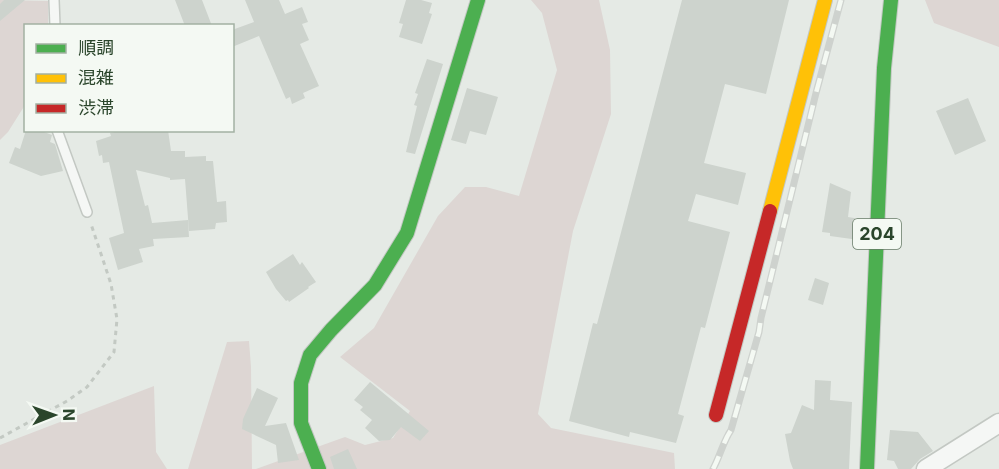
<svg xmlns="http://www.w3.org/2000/svg" width="999" height="469" font-family="Inter,'Noto Sans JP',sans-serif">
  <rect width="100%" height="100%" fill="#e5eae5"/>
  <!-- green -->
  <path fill="#ddd6d3" d="M0,0l48,1v24l-22,1 -1,79 -17,27 -8,8z
    M531,0h68l11,50 1,64 -38,117 -35,183 13,14 123,25 1,16h-419l89,-32 20,8 28,-7 17,-27 -70,-54 34,-29 64,-112 27,-29h21l33,9 38,-126 -15,-57z
    M925,0h74v47l-65,-24z
    M249,341l2,26 1,102h-64l39,-127z
    M154,386l2,66 11,17h-167v-24z"/>
  <!-- building -->
  <path fill="#cdd3cd" d="M4,0h21l-25,21v-17z
    M175,0h27l10,26h-27z
    M245,0h34l6,14 17,-7 6,15 -6,2 7,16 -9,4 19,42 -16,7 2,5 -13,6 -2,-7 -4,2 -27,-63 -27,11v-17l22,-8z
    M406,0h15l11,3 -3,10 3,1 -10,30 -23,-7 4,-13 -4,-1z
    M682,0h107l-23,94 -41,-10 -21,79 42,10 -8,32 -42,-11 -8,27 42,11 -25,96 -4,-1 -23,87 6,2 -8,27 -46,-11 -1,5 -60,-16 24,-98 4,1z
    M427,59l16,5 -28,90 -9,-2 11,-46 -3,-1 4,-11 -3,-1z
    M467,88l31,9 -12,38 -16,-4 -4,13 -15,-4z
    M968,98l18,43 -31,14 -19,-44z
    M26,130h13l13,5 -2,7 5,2 8,27 -22,5 -32,-13 6,-16 5,2z
    M125,130h43l3,21h14v6l21,-1v5h7l4,41 9,-1 1,21 -11,1 -1,6 -26,2 -4,-52 -15,1v-2l-34,-8 9,36 3,-1 4,18 36,-3 1,17 -36,2 1,7 -15,3 4,13 -25,8 -9,-32 15,-5 -15,-71 -6,1 -1,-8 -3,1 -3,-15 15,-5 -1,-3z
    M830,183l21,9 -3,25 12,2 -1,21 -29,-4v-3l-8,-1z
    M293,254l7,11 2,-3 14,20 -8,5 1,1 -20,14 -1,-2 -2,1 -10,-12 -10,-17z
    M815,278l14,5 -6,22 -15,-5z
    M815,380l16,1 -1,19 22,2 -3,67h-56l-3,-8 -5,-27 6,-1 11,-28 12,5z
    M370,382l59,49 -9,10 -19,-14 -11,13 -11,1 -14,-13 7,-8 -12,-10 3,-3 -9,-7z
    M257,388l21,10 -13,28 21,-3 13,37 -21,3 -2,-18 -34,-16 1,-10z
    M890,430l28,2 15,19 -13,8 -9,10h-13l-4,-8 -7,-1z
    M348,449l9,20h-23l-4,-12z"/>
  <g fill="none" stroke-linecap="round" stroke-linejoin="round">
    <defs>
      <path id="lane" d="M54,0l1,26
        M57,130l30,82"/>
      <path id="street" d="M926,469l73,-46"/>
      <path id="fast" d="M319,469l-18,-46v-40l9,-28 21,-25 44,-45 32,-52 71,-233
        M867,469l17,-401 7,-68"/>
      <path id="slow" d="M770,211l55,-211"/>
      <path id="jam" d="M716,415l54,-204"/>
    </defs>
    <!-- lane casing -->
    <use href="#lane" stroke="#c3c8c3" stroke-width="12"/>
    <!-- street casing -->
    <use href="#street" stroke="#c3c8c3" stroke-width="21"/>
    <!-- fast casing -->
    <use href="#fast" stroke="#c3c8c3" stroke-width="16"/>
    <!-- slow casing -->
    <use href="#slow" stroke="#c3c8c3" stroke-width="16"/>
    <!-- jam casing -->
    <use href="#jam" stroke="#c3c8c3" stroke-width="16"/>
    <!-- path -->
    <path stroke="#c3c9c3" stroke-width="3" stroke-dasharray="4.5 4.5" stroke-linecap="butt" d="M0,438l67,-37 20,-14 27,-35 3,-33 -6,-35 -20,-60"/>
    <!-- lane -->
    <use href="#lane" stroke="#f5f7f5" stroke-width="9"/>
    <!-- street -->
    <use href="#street" stroke="#f5f7f5" stroke-width="18"/>
    <!-- fast -->
    <use href="#fast" stroke="#4caf50" stroke-width="14"/>
    <!-- slow -->
    <use href="#slow" stroke="#ffc107" stroke-width="14"/>
    <!-- jam -->
    <use href="#jam" stroke="#c62828" stroke-width="14"/>
    <defs>
      <path id="rail" d="M713,469c7,-13 10,-27 18,-39l28,-98 2,-14 55,-225 25,-93"/>
    </defs>
    <!-- rail casing -->
    <use href="#rail" stroke="#ced2ce" stroke-width="7"/>
    <!-- rail -->
    <use href="#rail" stroke="#f4f9f3" stroke-width="4.5" stroke-dasharray="14" stroke-linecap="butt"/>
  </g>
  <g text-anchor="middle" stroke-width="4.5" stroke-linejoin="round" paint-order="stroke">
    <!-- shield labels -->
    <rect fill="#f4f9f3" stroke="#677b67" stroke-width="1.5" x="853" y="219" width="48" height="30" rx="4.5"/>
    <g font-size="18" font-weight="bold" fill="#2a452b">
      <text x="877" y="240">204</text>
    </g>
  </g>
  <!-- legend -->
  <rect x="24" y="24" width="210" height="108" fill="#f4f9f3" stroke="#a3b1a3" stroke-width="1.5"/>
  <rect x="36" y="44" width="30" height="9" fill="#4caf50" stroke="#a3b1a3" stroke-width="1.5"/>
  <text x="78" y="54" font-size="18" fill="#2a452b">順調</text>
  <rect x="36" y="74" width="30" height="9" fill="#ffc107" stroke="#a3b1a3" stroke-width="1.5"/>
  <text x="78" y="84" font-size="18" fill="#2a452b">混雑</text>
  <rect x="36" y="104" width="30" height="9" fill="#c62828" stroke="#a3b1a3" stroke-width="1.5"/>
  <text x="78" y="114" font-size="18" fill="#2a452b">渋滞</text>
  <!-- north arrow -->
  <g transform="translate(54 415) rotate(89)" stroke="#f4f9f3" stroke-width="4.5" paint-order="stroke">
  <path d="M0-4.5L10 22L0 15L-10 22Z" fill="#2a452b"/>
  <text y="-9" font-size="16" font-weight="bold" text-anchor="middle" fill="#2a452b">N</text>
  </g>
</svg>
